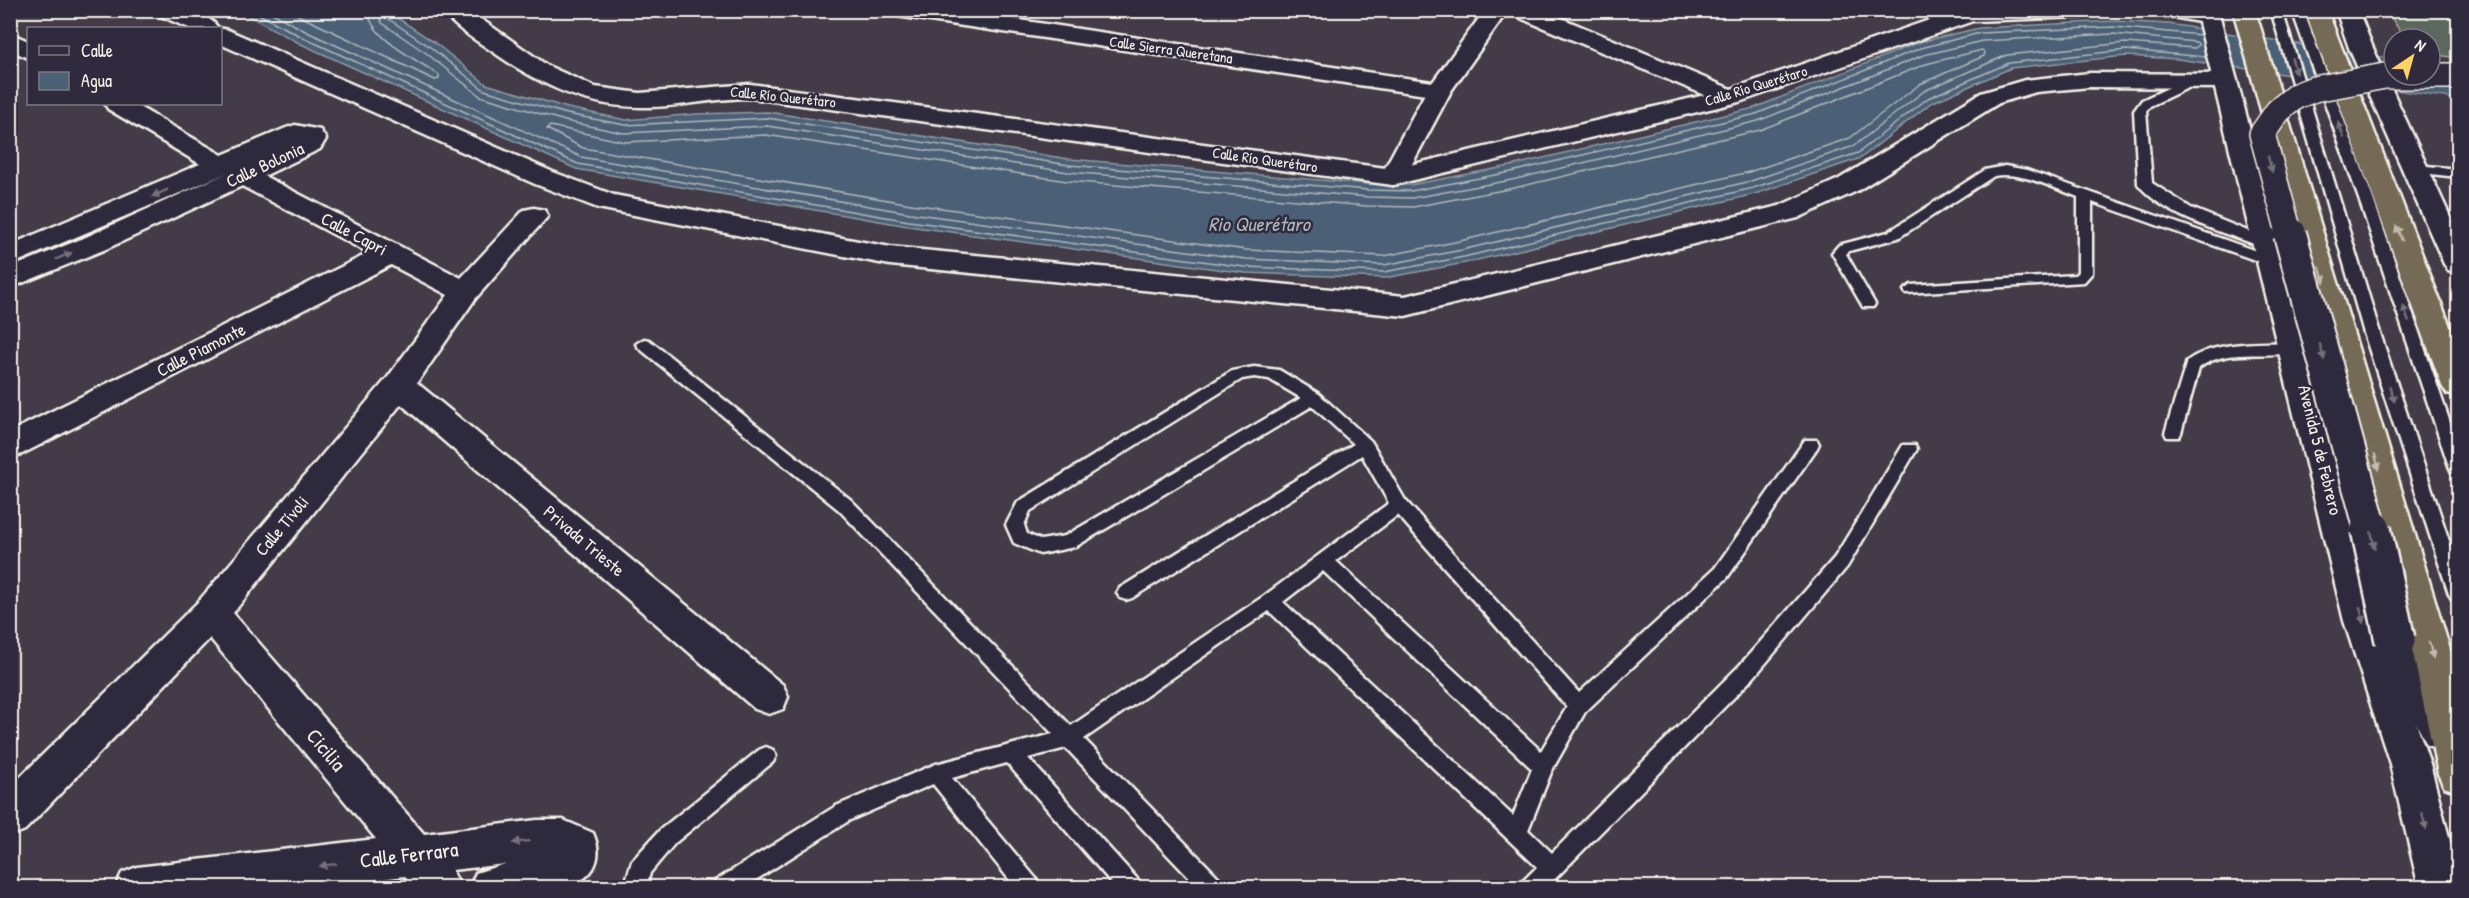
<svg xmlns="http://www.w3.org/2000/svg" width="2469" height="898" font-family="'Patrick Hand',sans-serif">
  <rect width="100%" height="100%" fill="#433b47"/>
  <filter id="ink" filterUnits="userSpaceOnUse"><feTurbulence type="fractalNoise" baseFrequency=".0167" numOctaves="2"/><feDisplacementMap in="SourceGraphic" scale="12" xChannelSelector="R" yChannelSelector="G"/><feConvolveMatrix kernelMatrix="1 2 1 2 8 2 1 2 1" color-interpolation-filters="sRGB"/></filter>
  <g filter="url(#ink)">
    <!-- green -->
    <path fill="#5c685d" stroke="#a8aca2" stroke-width="1.5" d="M2387,11h71v47l-28,-4v-15h-25z"/>
    <!-- water -->
    <path fill="#4b6176" stroke="#8f9ba4" stroke-width="1.5" d="M239,11h148l47,31 52,42 82,24 58,12 71,-6 71,-2 301,47 300,25 41,1 100,-19 244,-58 166,-66 59,-14 135,-7 55,3 225,35v16l64,-8v32l-281,-40 -51,-3 -115,12 -80,35 -70,55 -106,36 -290,69 -80,15 -140,-5 -337,-47 -332,-57 -275,-125z"/>
    <g fill="none" stroke-linecap="round" stroke-linejoin="round">
      <!-- shore -->
      <path stroke="#b0b7ba" stroke-width="1.5" d="M251,10l53,28 274,126 331,57 336,46 139,5 80,-15 289,-69 105,-35 70,-55 81,-35 117,-13 80,7
        M267,10l40,22 274,125 329,56 336,46 138,6 78,-15 289,-69 103,-35 70,-55 83,-36 118,-12 70,5 4,-3 -3,-3 -83,-8 -131,7 -58,14 -166,66 -246,59 -100,18 -44,-1 -300,-25 -301,-46 -144,7 -58,-12 -85,-25 -54,-43 -44,-30 -5,-13
        M287,10l148,70 4,-1v-4c-21,-15 -70,-37 -71,-65
        M384,10l3,8 43,29 54,43 83,24 58,11 142,-7 302,47 299,25 43,1 100,-19 245,-58 165,-66 59,-15 133,-6 88,8
        M1982,50l3,2 -1,4 -64,28 -70,54 -101,34 -289,69 -76,15 -137,-6 -336,-46 -328,-56 -36,-19 3,-3 75,16 141,-7 301,46 300,25 46,1 101,-19 246,-58 166,-66z"/>
      <defs>
        <path id="service" d="M2271,10h11l98,323 78,235v33l-6,-2 -3,-5 -85,-261z
          M2292,10h11l70,189 85,247v29l-6,-2 -2,-4 -91,-270z
          M2194,76l6,4 -2,3 -48,23 -4,5 6,72 39,25 81,33 2,3 -2,3h-10c-38,-15 -98,-30 -124,-63l-4,-73 8,-11z
          M2416,165l42,4v8l-47,-5 -2,-3z
          M2005,166l22,4 249,88 2,3 -2,3h-10l-174,-62v71l-8,9 -178,11 -2,-3 7,-5 164,-10 3,-3v-75c-25,-9 -57,-26 -84,-21l-96,62 -49,13 -3,3 29,50 -2,3h-10l-31,-54 7,-8 49,-13 97,-62z
          M644,339l5,1 202,160 220,226 193,-130 125,-93 -27,-48 -230,143 -6,2 -6,-2 -3,-5 3,-5 234,-144 -42,-38 -237,141 -35,7 -26,-11 -8,-18 12,-23 214,-131 22,-4 25,3 40,24 52,47 34,59 174,193 136,-125 90,-128h12l2,4 -2,4 -90,130 -142,134 -33,58 -24,60 24,23 188,-188 95,-108 68,-112h12l2,4 -70,118 -93,110 -208,211h-26l3,-7 14,-14 -268,-256 -185,128 138,142 3,7h-26l-133,-140 -38,10 111,123 3,7h-26l-109,-125 -55,15 86,103 3,7h-25l-83,-104 -83,36 -107,68h-31l3,-7 121,-75 100,-42 117,-30 -214,-224 -200,-162 -3,-4zM1254,377l15,2 32,19 -236,138 -24,4 -14,-6 -3,-9 6,-14 212,-132zM1398,515l169,192 -26,44 -205,-190zM1323,571l209,198 -19,47 -230,-214z
          M2293,342l5,1 3,4 -3,4c-32,9 -70,-5 -99,17l-18,65 -2,4h-12l-2,-4 22,-72c29,-21 71,-17 106,-19z
          M766,747l7,3 3,6 -3,6 -98,81 -25,30 -4,15h-22l8,-27 29,-32 98,-79z"/>
        <path id="minor" d="M155,10c20,0 51,-1 63,18h-29l-31,-13z
          M442,10h26l80,56 47,21 45,6 110,-9 643,85 312,-74 -192,-80 -3,-5h32l189,79 227,-79h135l-3,5 -8,2 -109,4 -234,81 -346,83 -643,-87c-37,0 -73,10 -110,9 -54,0 -101,-23 -144,-53 -17,-12 -42,-26 -54,-44z
          M892,10h60l487,73 9,2 3,5 -3,5 -9,2 -536,-80 -8,-2z
          M2160,10h50l7,2 3,5 -3,5 -8,2 -46,-9z
          M218,28l10,2 325,142 61,23 276,52 515,49 374,-90 60,-27 142,-86 44,-13 65,-7 135,1 9,2 3,5 -3,5 -9,2 -135,-1 -54,5 -37,11 -142,88 -59,27 -393,98 -515,-51 -292,-57 -63,-24 -315,-140v-16z
          M10,33l18,8v17l-18,-8z
          M105,104h29l88,51 64,-27 9,-3 25,5 6,9 -6,10 -56,27 197,102 63,-68 10,-2 10,2 4,6 -73,83 -58,84 366,302 5,12 -5,12 -14,5 -14,-5 -354,-305 -168,209 191,221 113,-14h26l30,13c12,27 -1,48 -30,54 -9,2 -19,1 -28,1 -22,0 -44,0 -66,0l7,-15 29,-9 -53,6 9,18h-48l-8,-12 -96,12h-194l7,-15 15,-6 239,-28 -166,-201 -185,192 -15,6v-49l188,-185 190,-225 60,-82 -57,-30 -369,189 -12,4v-26l359,-179 -127,-67 -136,63 -96,39v-20l76,-31 141,-64 -217,92v-20l190,-81 -92,-55z"/>
        <path id="tertiary" d="M1485,10h23l-57,81 -49,92 -9,2 -9,-2 -4,-6 47,-87z"/>
        <path id="secondary" d="M2196,10h22l166,618 11,-3 13,4 50,99v10l-3,7 -14,5 -14,-5 -11,-22 14,41 28,108v16h-39l-29,-124 -46,-143z
          M2336,10h22l15,38 85,186v39l-10,-3 -4,-6 -95,-216z"/>
        <path id="trunk" d="M2233,10h22l196,643 7,33v106l-14,-5 -6,-13 -25,-121z
          M2305,10h22l131,337v50l-11,-3 -5,-8z"/>
      </defs>
      <!-- service casing -->
      <use href="#service" stroke="#f4f1e8" stroke-width="5"/>
      <!-- minor casing -->
      <use href="#minor" stroke="#f4f1e8" stroke-width="5"/>
      <!-- tertiary casing -->
      <use href="#tertiary" stroke="#f4f1e8" stroke-width="5"/>
      <!-- secondary casing -->
      <use href="#secondary" stroke="#f4f1e8" stroke-width="5"/>
      <!-- trunk casing -->
      <use href="#trunk" stroke="#f4f1e8" stroke-width="5"/>
      <!-- service -->
      <use href="#service" fill="#2f2a3d" fill-rule="evenodd"/>
      <!-- minor -->
      <use href="#minor" fill="#2f2a3d" fill-rule="evenodd"/>
      <!-- tertiary -->
      <use href="#tertiary" fill="#2f2a3d" fill-rule="evenodd"/>
      <!-- secondary -->
      <use href="#secondary" fill="#2f2a3d" fill-rule="evenodd"/>
      <!-- trunk -->
      <use href="#trunk" fill="#756a55" fill-rule="evenodd"/>
      <defs>
        <path id="secondary-bridge-far2" d="M2290,236l-28,-102 16,-23 18,-15 18,-7 71,-13h73"/>
        <path id="secondary-bridge-far1" d="M2290,234l81,296"/>
        <path id="secondary-bridge" d="M2371,529l24,111"/>
      </defs>
      <!-- secondary-bridge-far2 casing -->
      <use href="#secondary-bridge-far2" stroke="#f4f1e8" stroke-width="28" stroke-linecap="butt"/>
      <!-- secondary-bridge-far1 casing -->
      <use href="#secondary-bridge-far1" stroke="#f4f1e8" stroke-width="36" stroke-linecap="butt"/>
      <!-- secondary-bridge casing -->
      <use href="#secondary-bridge" stroke="#f4f1e8" stroke-width="44" stroke-linecap="butt"/>
      <!-- secondary-bridge-far2 -->
      <use href="#secondary-bridge-far2" stroke="#2f2a3d" stroke-width="25"/>
      <!-- secondary-bridge-far1 -->
      <use href="#secondary-bridge-far1" stroke="#2f2a3d" stroke-width="32"/>
      <!-- secondary-bridge -->
      <use href="#secondary-bridge" stroke="#2f2a3d" stroke-width="39"/>
    </g>
    <!-- one-way arrows -->
    <defs><path id="oneway-solid" d="M-6-.8H1V-3.2L6.5 0L1 3.2V.8H-6Z" transform="scale(1.5)"/></defs>
    <g fill="#747079">
      <use href="#oneway-solid" transform="translate(2294 66) rotate(73)"/>
      <use href="#oneway-solid" transform="translate(2341 130) rotate(-110)"/>
      <use href="#oneway-solid" transform="translate(2270 164) rotate(75)"/>
      <use href="#oneway-solid" transform="translate(160 193) rotate(156)"/>
      <use href="#oneway-solid" transform="translate(64 256) rotate(-23)"/>
      <use href="#oneway-solid" transform="translate(2406 314) rotate(-109)"/>
      <use href="#oneway-solid" transform="translate(2322 352) rotate(75)"/>
      <use href="#oneway-solid" transform="translate(2392 394) rotate(72)"/>
      <use href="#oneway-solid" transform="translate(2373 540) rotate(78)"/>
      <use href="#oneway-solid" transform="translate(2362 615) rotate(75)"/>
      <use href="#oneway-solid" transform="translate(2424 821) rotate(76)"/>
      <use href="#oneway-solid" transform="translate(521 842) rotate(173)"/>
      <use href="#oneway-solid" transform="translate(328 865) rotate(173)"/>
    </g>
    <g fill="#c1bbad">
      <use href="#oneway-solid" transform="translate(2399 233) rotate(-111)"/>
      <use href="#oneway-solid" transform="translate(2322 275) rotate(74)"/>
      <use href="#oneway-solid" transform="translate(2377 462) rotate(74)"/>
      <use href="#oneway-solid" transform="translate(2431 650) rotate(75)"/>
    </g>
  </g>
  <g text-anchor="middle" stroke-width="5" stroke-linejoin="round" paint-order="stroke">
    <!-- far-street labels -->
    <g font-size="15" fill="#f4f1e8" stroke="#2f2a3d">
      <text transform="translate(1171 50) rotate(8)" y="5">Calle Sierra Queretana</text>
      <text transform="translate(1756 86) rotate(-17)" y="5">Calle Río Querétaro</text>
      <text transform="translate(783 97) rotate(6)" y="5">Calle Río Querétaro</text>
      <text transform="translate(1265 160) rotate(8)" y="5">Calle Río Querétaro</text>
    </g>
    <!-- street labels -->
    <g font-size="18" fill="#f4f1e8" stroke="#2f2a3d">
      <text transform="translate(265 165) rotate(-25)" y="6">Calle Bolonia</text>
      <text transform="translate(354 234) rotate(28)" y="6">Calle Capri</text>
      <text transform="translate(201 350) rotate(-27)" y="6">Calle Piamonte</text>
      <text transform="translate(2320 450) rotate(76)" y="6">Avenida 5 de Febrero</text>
      <text transform="translate(282 526) rotate(-50)" y="6">Calle Tívoli</text>
      <text transform="translate(584 541) rotate(40)" y="6">Privada Trieste</text>
    </g>
    <!-- water labels -->
    <g font-size="20" font-style="italic" fill="#b0b7ba" stroke="#2f2a3d">
      <text x="1259" y="231">Rio Querétaro</text>
    </g>
    <!-- near-street labels -->
    <g font-size="21" fill="#f4f1e8" stroke="#2f2a3d">
      <text transform="translate(326 750) rotate(50)" y="7">Cicilia</text>
      <text transform="translate(409 855) rotate(-7)" y="7">Calle Ferrara</text>
    </g>
  </g>
  <!-- margin -->
  <rect width="2469" height="898" fill="none" stroke="#2f2a3d" stroke-width="36"/>
  <rect x="18" y="18" width="2433" height="862" fill="none" stroke="#f4f1e8" stroke-width="2" filter="url(#ink)"/>
  <!-- legend -->
  <rect x="27" y="27" width="195" height="78" fill="#2f2a3d" stroke="#7e7a81" stroke-width="1.5"/>
  <rect x="39" y="46" width="30" height="9" fill="#2f2a3d" stroke="#7e7a81" stroke-width="1.5"/>
  <text x="81" y="57" font-size="18" fill="#f4f1e8">Calle</text>
  <rect x="39" y="72" width="30" height="18" fill="#4b6176" stroke="#7e7a81" stroke-width="1.5"/>
  <text x="81" y="87" font-size="18" fill="#f4f1e8">Agua</text>
  <!-- north arrow -->
  <g transform="translate(2412 57) rotate(36)"><circle r="28" fill="#2f2a3d" stroke="#7e7a81" stroke-width="1.5"/>
  <path d="M0-4.5L10 22L0 15L-10 22Z" fill="#ffd166"/>
  <text y="-9" font-size="16" font-weight="bold" text-anchor="middle" fill="#f4f1e8">N</text>
  </g>
</svg>
